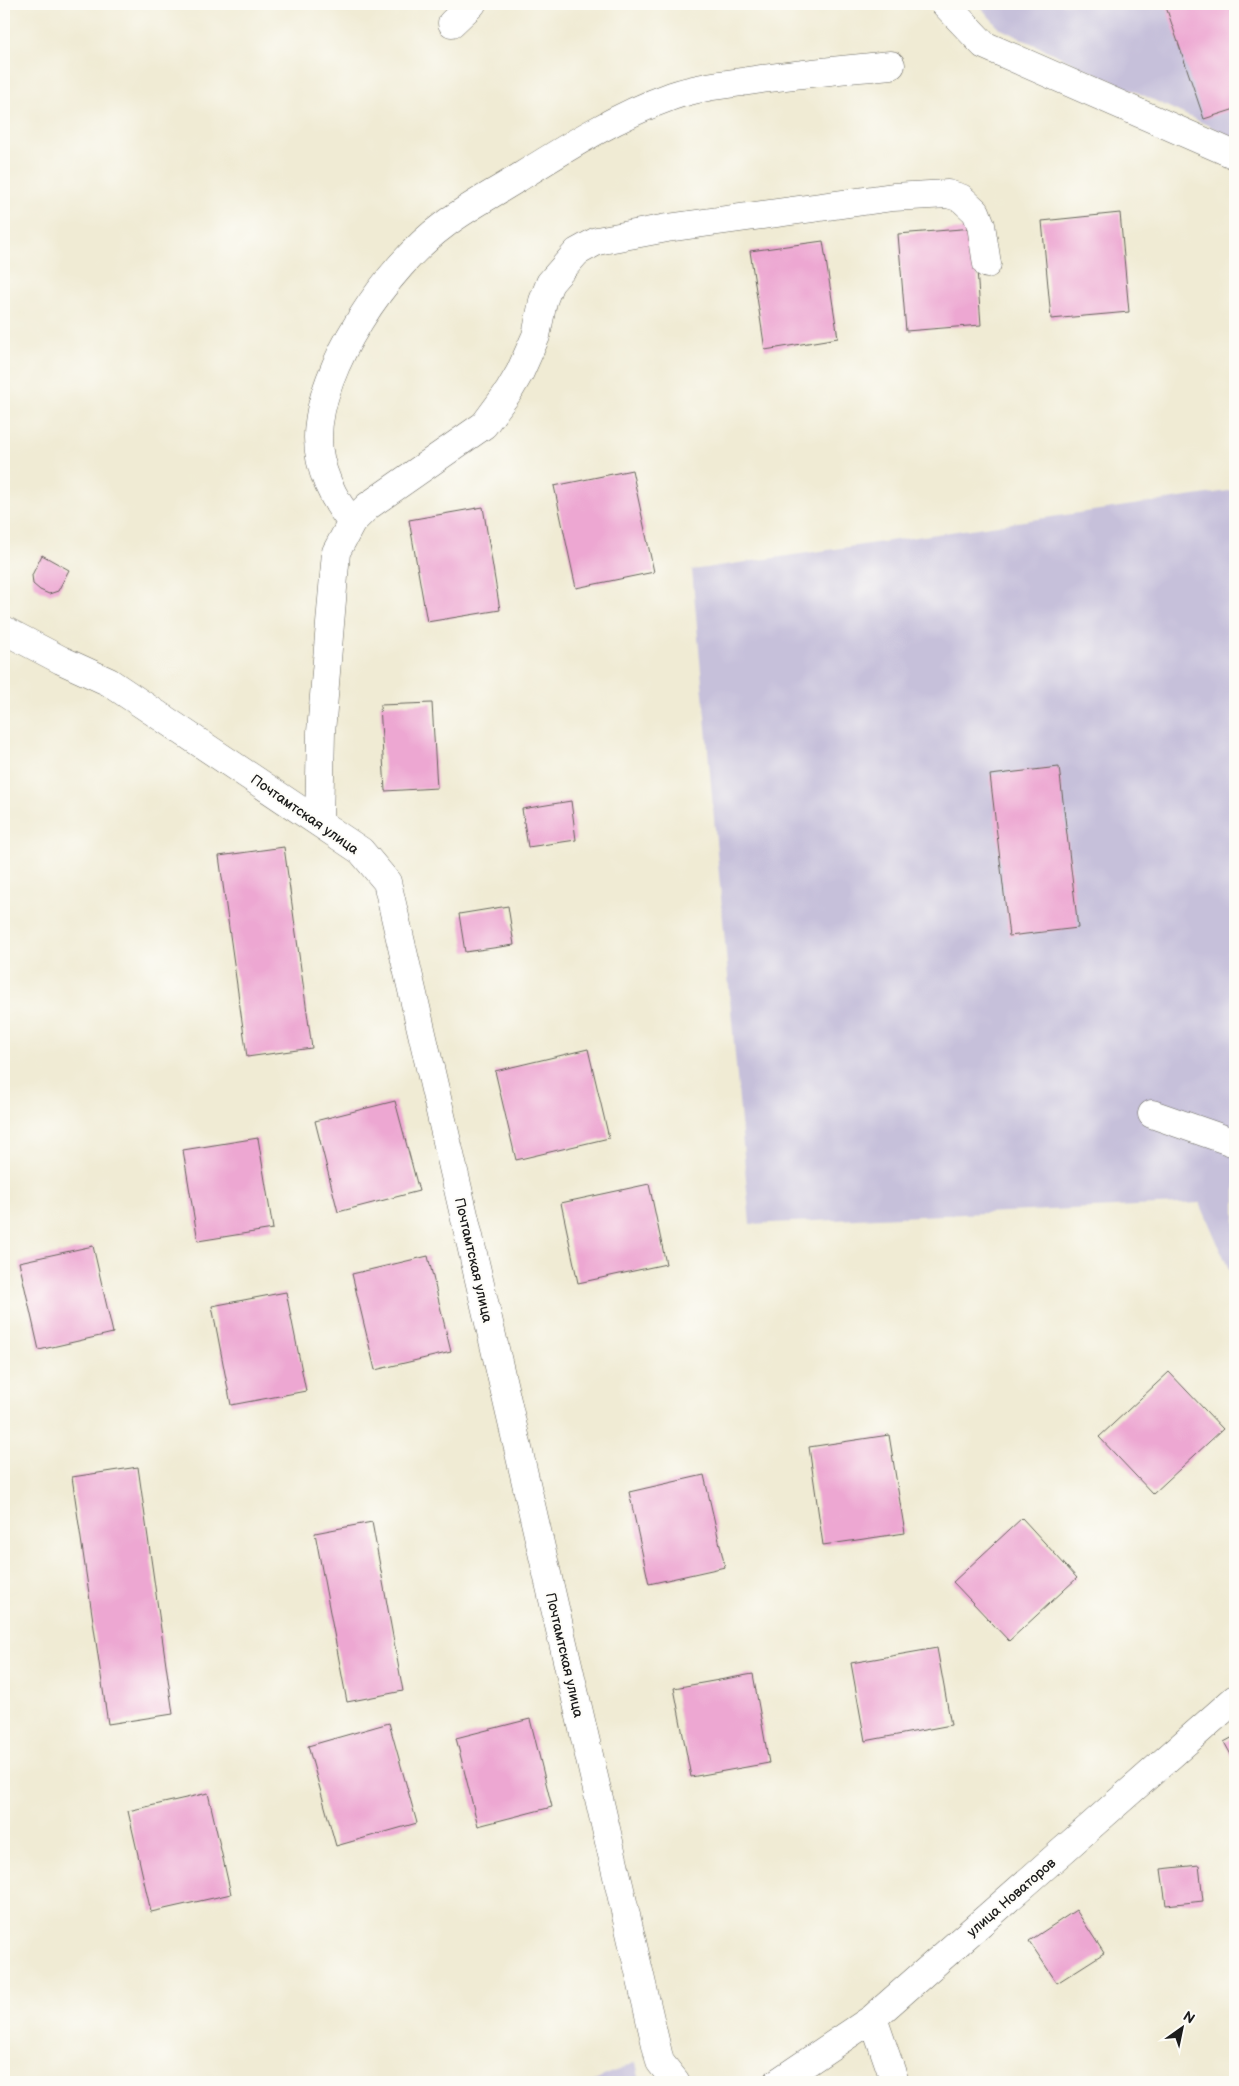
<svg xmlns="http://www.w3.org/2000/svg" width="1239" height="2086" font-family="'Balsamiq Sans',sans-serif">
  <rect width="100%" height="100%" fill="#fdfcf7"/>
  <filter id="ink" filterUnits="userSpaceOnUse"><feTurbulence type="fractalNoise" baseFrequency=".02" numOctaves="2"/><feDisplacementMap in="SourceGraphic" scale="10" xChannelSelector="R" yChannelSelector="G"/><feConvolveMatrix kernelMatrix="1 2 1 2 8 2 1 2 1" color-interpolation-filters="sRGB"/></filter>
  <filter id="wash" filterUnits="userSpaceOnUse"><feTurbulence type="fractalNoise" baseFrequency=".0096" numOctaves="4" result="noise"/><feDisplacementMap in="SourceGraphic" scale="20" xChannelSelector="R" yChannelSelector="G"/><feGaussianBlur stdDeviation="1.12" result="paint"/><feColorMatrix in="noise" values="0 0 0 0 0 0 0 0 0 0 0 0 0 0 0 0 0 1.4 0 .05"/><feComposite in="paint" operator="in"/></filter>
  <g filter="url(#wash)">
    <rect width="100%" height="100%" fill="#f0ebd4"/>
    <!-- industrial -->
    <path fill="#c6c0da" d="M978,4h257v134l-236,-110z
      M1235,490v793l-35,-80 -450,21 -58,-654z
      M636,2062l4,20h-50z"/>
    <g id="blocks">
      <!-- building -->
      <path fill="#eda7d2" d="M1165,4h70v105l-31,10z
        M1120,213l9,99 -78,7 -9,-98z
        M974,228l7,97 -75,6 -8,-97z
        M823,241l15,97 -73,12 -15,-99z
        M632,470l22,102 -78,16 -22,-102z
        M483,507l17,103 -73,12 -18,-102z
        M42,555l27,15 -11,21 -9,3 -9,-4 -7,-6 -1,-9z
        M432,703l5,85 -52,3 -5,-86z
        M1059,767l19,161 -69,8 -19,-161z
        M571,801l5,39 -48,7 -6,-38z
        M284,847l28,201 -65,9 -28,-201z
        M508,906l6,39 -49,7 -6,-38z
        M588,1049l21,89 -93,22 -21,-89z
        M395,1101l24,90 -81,21 -23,-91z
        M258,1138l15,91 -75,12 -15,-91z
        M649,1184l17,80 -88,19 -17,-80z
        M93,1246l20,87 -74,17 -20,-88z
        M428,1256l23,96 -76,18 -23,-96z
        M286,1292l20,99 -75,14 -19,-99z
        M1169,1372l54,57 -70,65 -54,-57z
        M889,1435l16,98 -82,12 -14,-98z
        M138,1467l35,247 -65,10 -36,-247z
        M704,1475l21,92 -76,17 -20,-92z
        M1022,1518l55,60 -68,63 -56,-59z
        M372,1522l31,169 -56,11 -32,-169z
        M937,1648l14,77 -86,16 -14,-78z
        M753,1674l16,89 -78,14 -17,-89z
        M530,1719l22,88 -74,19 -22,-88z
        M389,1723l28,100 -81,23 -28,-100z
        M1235,1736v26l-11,-20z
        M208,1793l23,101 -80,18 -23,-101z
        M1199,1865l4,36 -37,4 -5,-36z
        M1076,1910l28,43 -47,30 -28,-42z"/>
    </g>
  </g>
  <g filter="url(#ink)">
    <use href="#blocks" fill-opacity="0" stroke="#66645c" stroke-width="1"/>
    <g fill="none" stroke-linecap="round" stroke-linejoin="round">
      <defs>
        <path id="minor" d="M945,4l39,41 251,110
          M452,23l20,-19
          M352,522c-19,-22 -34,-54 -34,-84 0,-71 70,-172 126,-213 22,-17 47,-30 71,-45 51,-32 101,-64 157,-84 22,-8 47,-11 70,-14 50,-8 100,-12 149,-17
          M4,630l57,30 48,22 252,169 26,31 266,1150 7,30 16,20
          M319,822l2,-90 15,-180 16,-30 16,-16 116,-81 25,-34 11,-19 16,-36 7,-35 7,-18 27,-31 20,-11 70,-13 226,-31 55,-3 13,4 15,14 5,13 6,39
          M1152,1114l83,29
          M873,2018l22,64
          M778,2082l95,-64 362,-319"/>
      </defs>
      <!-- minor casing -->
      <use href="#minor" stroke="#66645c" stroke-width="29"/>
      <!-- minor -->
      <use href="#minor" stroke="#fff" stroke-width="28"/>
    </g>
  </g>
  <g text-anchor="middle" stroke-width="4" stroke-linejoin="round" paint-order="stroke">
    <!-- street labels -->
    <g font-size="14" fill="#1c1c1c" stroke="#fdfcf7">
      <text transform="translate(305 814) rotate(35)" y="5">Почтамтская улица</text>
      <text transform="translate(474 1260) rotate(77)" y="5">Почтамтская улица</text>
      <text transform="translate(565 1655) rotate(77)" y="5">Почтамтская улица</text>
      <text transform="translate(1011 1897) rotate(-41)" y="5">улица Новаторов</text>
    </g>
  </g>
  <!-- margin -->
  <rect width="1239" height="2086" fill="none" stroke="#fdfcf7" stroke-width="20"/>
  <!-- north arrow -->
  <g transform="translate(1182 2028) rotate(33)" stroke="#fdfcf7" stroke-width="4" paint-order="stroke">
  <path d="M0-4L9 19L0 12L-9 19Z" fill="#1c1c1c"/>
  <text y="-8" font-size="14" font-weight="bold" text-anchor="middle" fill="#1c1c1c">N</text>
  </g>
</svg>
